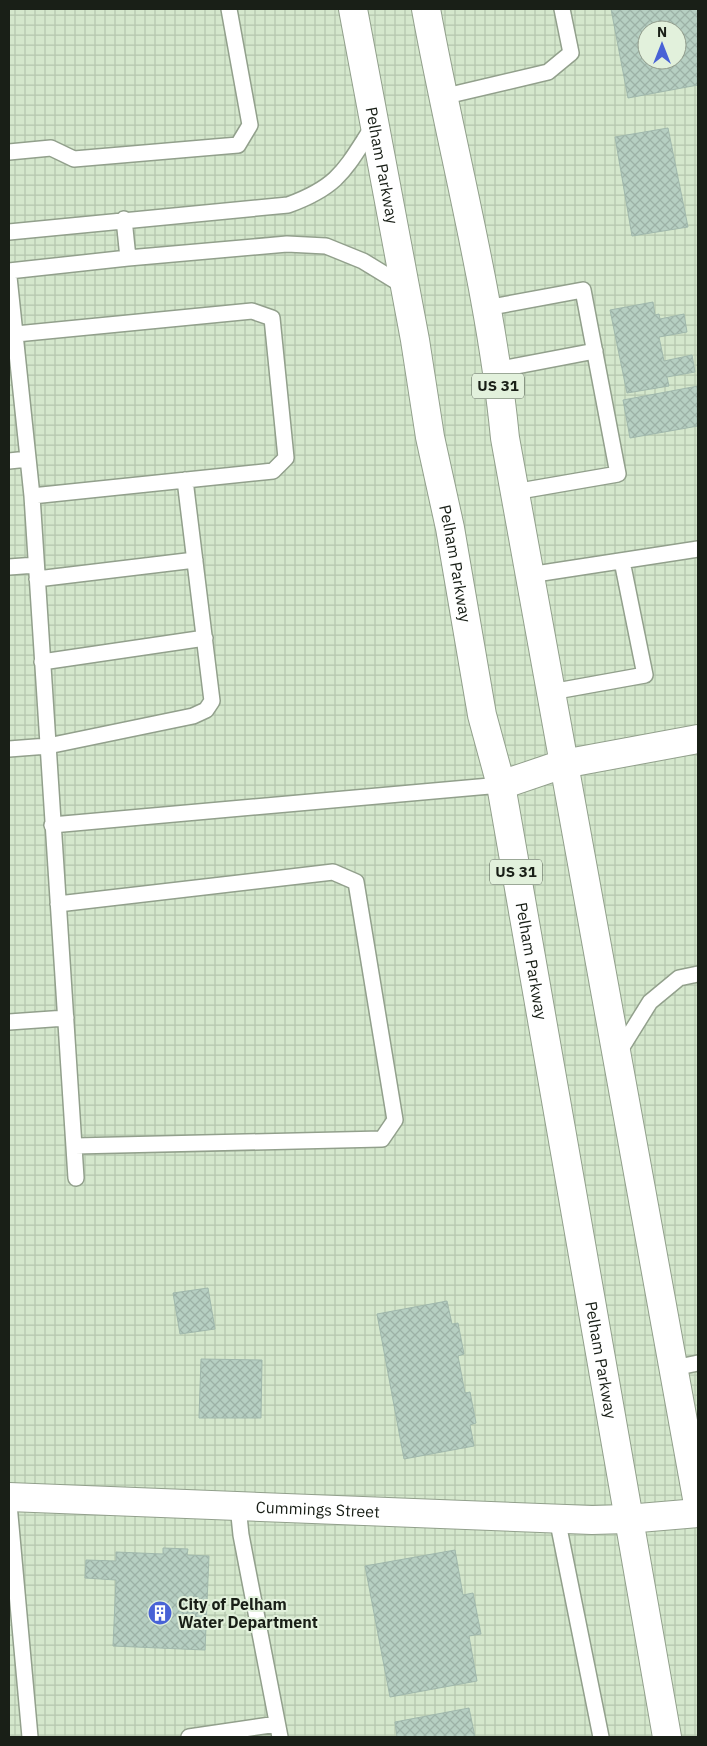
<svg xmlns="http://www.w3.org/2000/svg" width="707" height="1746" font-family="'IBM Plex Sans',sans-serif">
  <defs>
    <pattern id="industrial-grid" width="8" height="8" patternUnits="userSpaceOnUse" patternTransform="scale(1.25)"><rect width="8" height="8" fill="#d4e7cc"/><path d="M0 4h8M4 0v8" fill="none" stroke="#b5c6ae"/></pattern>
    <pattern id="building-cross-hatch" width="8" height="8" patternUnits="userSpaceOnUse" patternTransform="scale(1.25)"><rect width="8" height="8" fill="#b6cfc2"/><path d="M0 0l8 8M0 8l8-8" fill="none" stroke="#9cb1a6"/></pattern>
  </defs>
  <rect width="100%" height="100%" fill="#e2f1dc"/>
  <!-- industrial -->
  <path fill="url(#industrial-grid)" fill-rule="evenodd" d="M9,9h689v1728h-689zM647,30h30v30h-30z"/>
  <!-- building -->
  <path fill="url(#building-cross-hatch)" stroke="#a0b8ac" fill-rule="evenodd" d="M611,9h87v76l-70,13zM647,30h30v30h-30z
    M668,128l20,99 -56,9 -17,-99z
    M653,302l2,13 4,-1 1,5 24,-5 3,18 -28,5 5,24 28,-6 3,17 -28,5 2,9 -42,7 -17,-83z
    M698,386v40l-68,12 -7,-38z
    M208,1288l7,41 -35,5 -7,-41z
    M447,1301l5,23 6,-1 6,31 -6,2 7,37 5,-1 6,31 -6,2 4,21 -70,13 -27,-145z
    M201,1359l61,1 -1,58h-62z
    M163,1548l25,1 -1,6 22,1 -4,94 -92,-4 3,-66 -31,-2 1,-18 30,1v-9l47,2z
    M455,1550l8,45 10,-2 8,41 -12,2 8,45 -87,16 -25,-131z
    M469,1708l6,29h-78l-2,-15z"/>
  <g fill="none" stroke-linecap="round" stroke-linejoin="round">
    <defs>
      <path id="lane" d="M442,97l106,-25 23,-19 -9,-44
        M9,152l42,-4 23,11 164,-14 12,-20 -21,-116
        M124,219l4,39
        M9,232l279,-27c52,-19 57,-36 86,-80
        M9,271l119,-13 159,-14 39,2 37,15 41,25
        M9,277l23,219 44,682
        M486,308l97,-18 35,184 -104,18
        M16,334l236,-23 20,7 14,140 -13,13 -241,25
        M496,370l99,-19
        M9,461l19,-2
        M9,567l27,-2
        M529,575l169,-26
        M37,579l158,-19
        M42,662l163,-24
        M551,692l94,-17 -23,-114
        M9,749l39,-3 145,-30 13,-6 6,-9 -27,-221
        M52,825l449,-40
        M58,904l275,-32 23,10 39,238 -13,19 -307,7
        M9,1022l57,-4
        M617,1055l33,-53 29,-24 19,-4
        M674,1368l24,-5
        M9,1504l21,233
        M238,1506l3,29 39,202
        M557,1518l44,219
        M189,1737l88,-13"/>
      <g id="street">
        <path d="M563,764l135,-25"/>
        <path id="s1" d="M9,1497l583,23 35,-1"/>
      </g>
      <g id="primary">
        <path id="s2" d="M353,9l62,331 15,97 20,91 32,187 19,70 166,952"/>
        <path d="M426,9c26,143 65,284 79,429l193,1066"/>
        <path d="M501,785l62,-21"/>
        <path d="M627,1519l71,-6"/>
      </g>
    </defs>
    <!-- lane casing -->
    <use href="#lane" stroke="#92a08c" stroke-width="18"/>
    <!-- street casing -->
    <use href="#street" stroke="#92a08c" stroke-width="30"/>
    <!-- primary casing -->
    <use href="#primary" stroke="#92a08c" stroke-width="30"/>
    <!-- lane -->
    <use href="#lane" stroke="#fff" stroke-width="15"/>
    <!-- street -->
    <use href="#street" stroke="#fff" stroke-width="28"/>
    <!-- primary -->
    <use href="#primary" stroke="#fff" stroke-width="28"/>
  </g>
  <!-- icons -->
  <defs>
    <symbol id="building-disc" viewBox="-11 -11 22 22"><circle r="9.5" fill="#4862d6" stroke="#e2f1dc"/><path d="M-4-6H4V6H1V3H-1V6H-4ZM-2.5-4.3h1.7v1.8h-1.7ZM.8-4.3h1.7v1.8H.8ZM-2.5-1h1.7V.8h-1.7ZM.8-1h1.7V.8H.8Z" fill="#fff"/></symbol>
  </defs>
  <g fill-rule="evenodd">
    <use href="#building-disc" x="146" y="1599" width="28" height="28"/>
  </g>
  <g text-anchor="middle" stroke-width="4" stroke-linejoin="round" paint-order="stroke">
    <!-- shield labels -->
    <g fill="#e2f1dc" stroke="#555e52" stroke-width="1">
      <rect x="472" y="373.5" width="52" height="25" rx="4"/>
      <rect x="490" y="859.5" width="52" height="25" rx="4"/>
    </g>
    <g font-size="15" font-weight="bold" fill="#191f17">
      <text x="498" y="391">US 31</text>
      <text x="516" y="877">US 31</text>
    </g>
    <!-- street labels -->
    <g font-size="16" fill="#191f17" stroke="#e2f1dc">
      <text dy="6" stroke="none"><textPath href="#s2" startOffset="159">Pelham Parkway</textPath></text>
      <text dy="6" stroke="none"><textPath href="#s2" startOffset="564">Pelham Parkway</textPath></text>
      <text dy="6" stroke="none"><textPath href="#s2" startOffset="969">Pelham Parkway</textPath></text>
      <text dy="6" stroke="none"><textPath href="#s2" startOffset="1374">Pelham Parkway</textPath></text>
      <text dy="6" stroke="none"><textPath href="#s1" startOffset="309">Cummings Street</textPath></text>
    </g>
    <!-- poi labels -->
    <g font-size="16" font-weight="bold" fill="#191f17" stroke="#e2f1dc" text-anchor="start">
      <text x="178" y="1610">City of Pelham<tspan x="178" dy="18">Water Department</tspan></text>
    </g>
  </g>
  <!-- border -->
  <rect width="707" height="1746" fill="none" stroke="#191f17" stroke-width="20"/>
  <!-- north arrow -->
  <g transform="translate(662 45)"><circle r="24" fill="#e2f1dc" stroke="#929d8d"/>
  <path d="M0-4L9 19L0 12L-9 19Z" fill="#4862d6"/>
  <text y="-8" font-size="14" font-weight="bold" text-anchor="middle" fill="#191f17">N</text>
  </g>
</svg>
